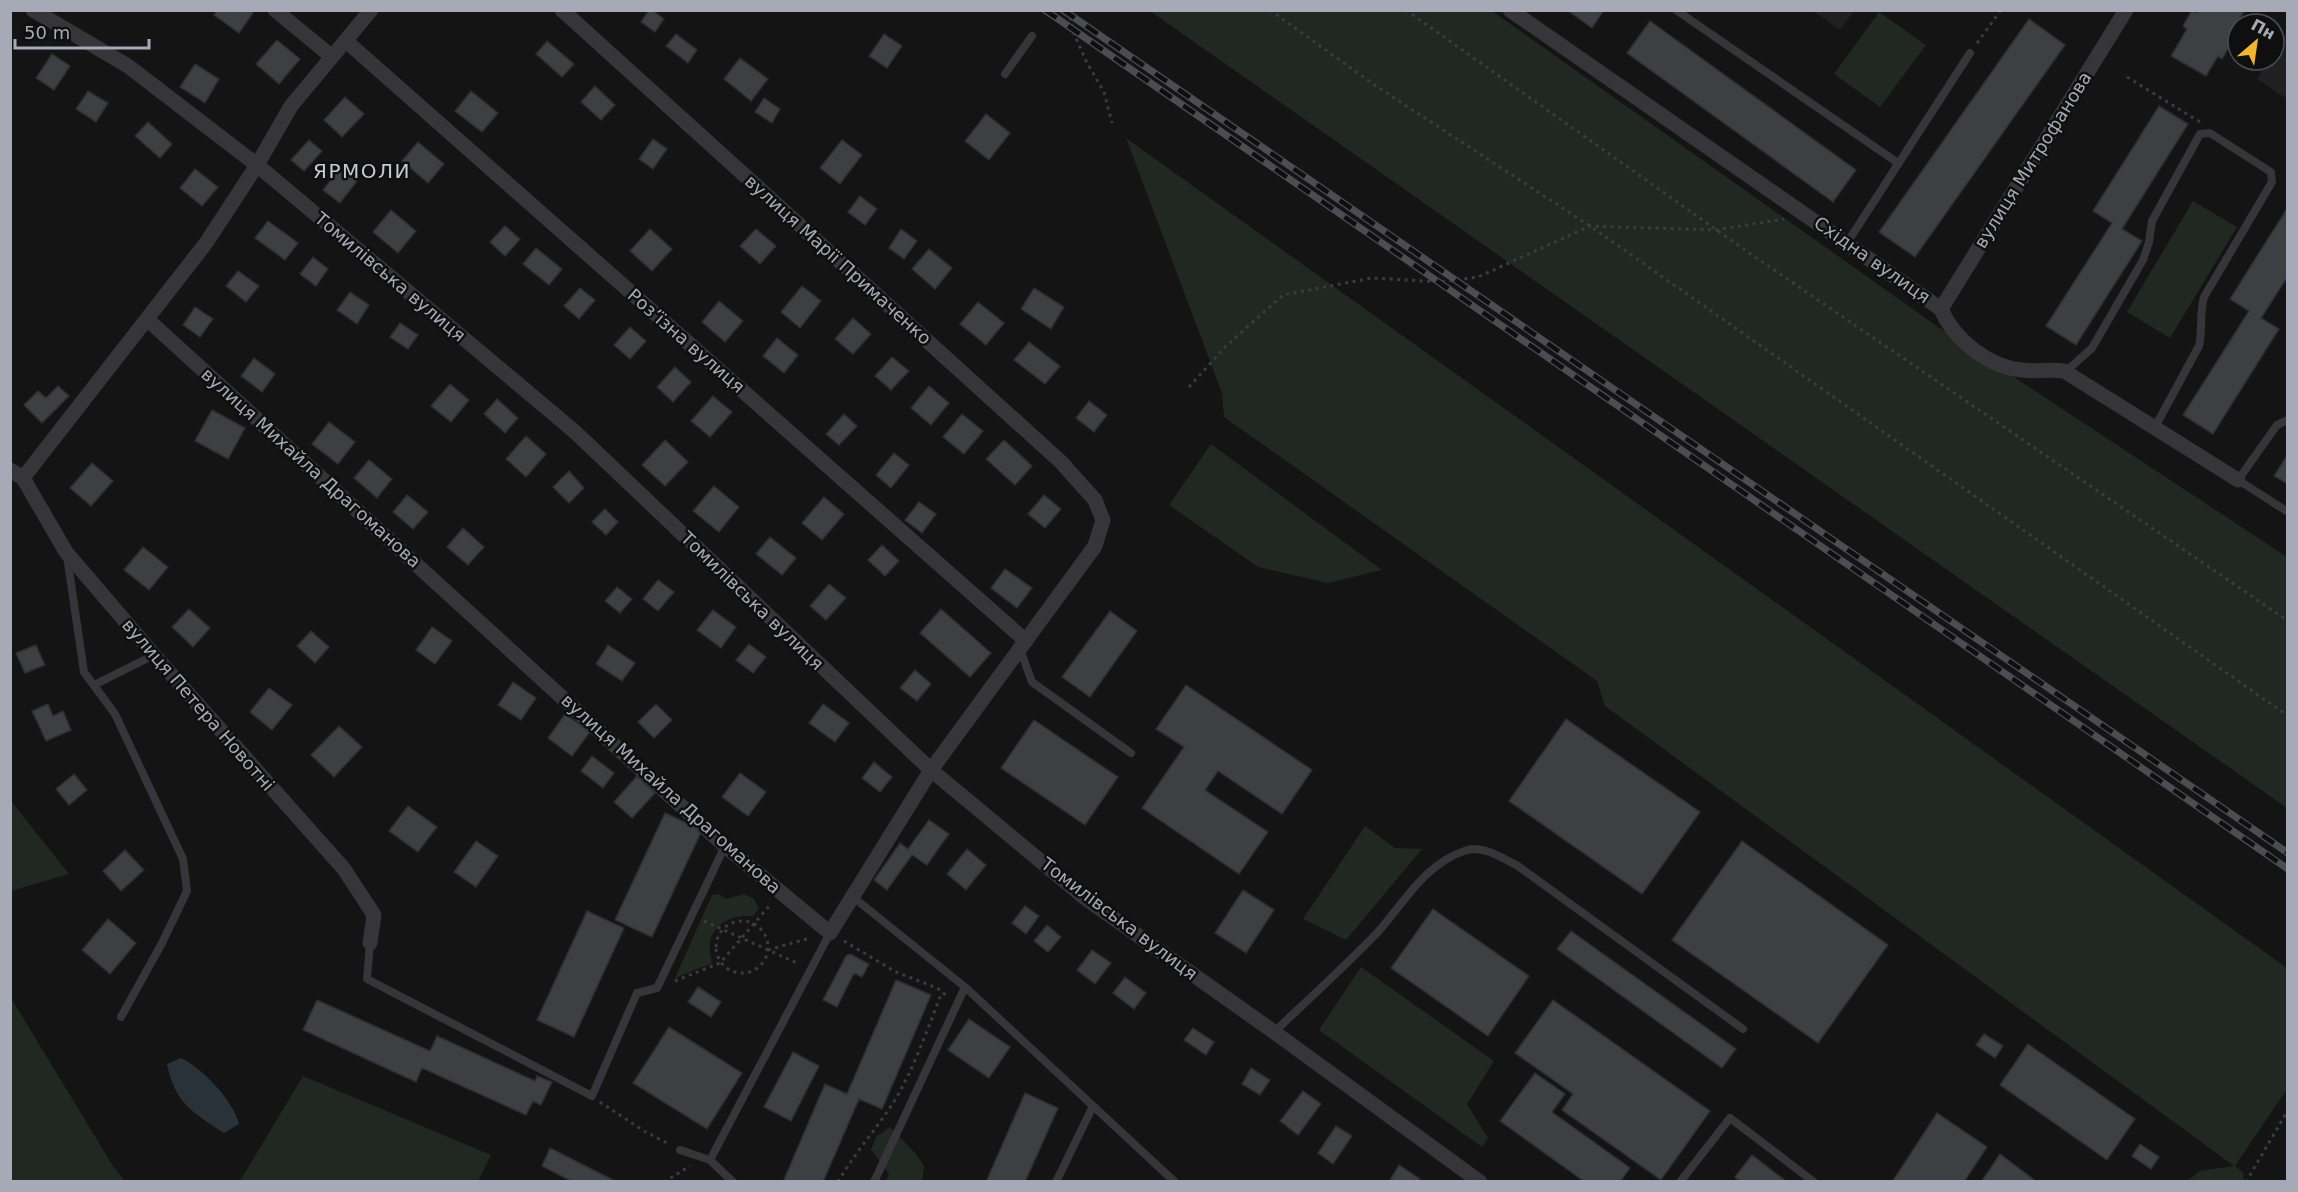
<svg xmlns="http://www.w3.org/2000/svg" width="2298" height="1192" font-family="'DejaVu Sans',sans-serif">
  <rect width="100%" height="100%" fill="#141415"/>
  <!-- built -->
  <path fill="#202022" d="M1813,11h41l-14,19z
    M2287,31v68l-30,-20 12,-19h5v-8z"/>
  <!-- green -->
  <path fill="#202821" d="M1150,11h342l449,318 346,228v251z
    M1879,12l47,33 -46,62 -46,-33z
    M1126,138l1161,830v121l-52,77 8,6 1,9h-57l13,-10 34,-5 -629,-460 -8,-25 -373,-264 -2,-24z
    M2193,201l44,26 -67,111 -43,-26z
    M1211,444l171,126 -54,13 -70,-16 -89,-62z
    M10,801h1l58,73 -58,17z
    M1365,826l30,22 27,1 -76,91 -43,-21z
    M719,894l7,5 18,-5 10,5 5,10 -6,7c-18,-1 -39,5 -43,26 -1,6 1,14 2,21l-37,15 37,-83z
    M1361,967l133,94 -27,43 21,34 -6,9 -163,-117z
    M11,998l102,168 12,15h-114z
    M303,1076l188,79 -13,26h-238z
    M890,1127l26,27 8,12 -2,15h-36l3,-7 -18,-24 5,-13z"/>
  <!-- water -->
  <path fill="#2a3239" d="M181,1058c21,10 53,43 58,66l-15,9c-32,-21 -49,-30 -57,-69z"/>
  <!-- building -->
  <path fill="#3e3f42" stroke="#2e2e31" stroke-width="1.5" d="M217,10h33l3,3 -14,20 -25,-18z
    M649,10h3l12,9 -9,13 -14,-10z
    M1567,10h37l-12,18z
    M2192,10l5,3 2,-3h46l-11,19 4,3 -16,27 -4,-3 -12,20 -35,-20 16,-27 -4,-3z
    M2029,19l36,26 -150,212 -36,-25z
    M1650,21l206,149 -23,32 -206,-149z
    M676,34l21,16 -9,13 -22,-17z
    M884,34l18,12 -15,22 -18,-12z
    M277,40l23,19 -21,25 -23,-20z
    M547,41l27,23 -12,13 -26,-23z
    M52,54l18,12 -16,24 -18,-12z
    M740,58l28,21 -17,22 -27,-22z
    M195,64l24,15 -14,24 -25,-16z
    M595,86l20,19 -14,15 -20,-18z
    M88,91l20,12 -12,19 -20,-13z
    M471,91l27,22 -16,19 -27,-21z
    M345,97l19,17 -22,23 -18,-17z
    M764,98l16,11 -8,14 -17,-11z
    M2159,106l29,18 -66,105 20,12 -66,104 -30,-19 66,-103 -19,-12z
    M986,114l24,19 -21,27 -24,-19z
    M148,122l24,22 -12,14 -25,-22z
    M653,139l14,10 -14,20 -14,-10z
    M309,140l13,11 -18,20 -13,-11z
    M842,140l20,15 -22,29 -20,-16z
    M418,142l26,22 -16,19 -26,-22z
    M340,168l17,13 -17,22 -17,-13z
    M195,169l23,18 -16,19 -22,-18z
    M860,196l17,13 -12,16 -17,-13z
    M2288,207v69l-27,42 18,11 -66,105 -30,-19 66,-104 -19,-12z
    M391,210l25,21 -18,22 -25,-21z
    M268,221l30,22 -13,17 -30,-22z
    M505,226l15,13 -15,17 -15,-14z
    M650,229l22,20 -20,22 -22,-20z
    M756,229l20,17 -16,18 -20,-18z
    M901,229l16,12 -13,18 -15,-11z
    M536,248l26,21 -13,16 -26,-21z
    M929,249l23,19 -17,21 -23,-20z
    M313,257l15,12 -12,17 -16,-12z
    M238,271l21,15 -13,16 -20,-16z
    M802,286l19,15 -21,27 -19,-16z
    M580,288l15,12 -16,19 -15,-13z
    M1034,288l30,19 -13,22 -30,-20z
    M350,292l19,13 -12,19 -20,-14z
    M719,301l24,20 -18,21 -23,-20z
    M978,302l26,21 -18,22 -26,-21z
    M195,307l18,12 -13,18 -17,-12z
    M853,318l18,16 -18,20 -18,-15z
    M400,323l18,12 -10,14 -18,-12z
    M630,327l16,14 -16,18 -16,-14z
    M777,338l21,17 -14,18 -21,-17z
    M1029,342l31,24 -15,18 -31,-24z
    M892,357l17,14 -18,19 -16,-14z
    M254,358l21,16 -13,18 -21,-16z
    M675,367l16,15 -18,20 -16,-15z
    M450,384l19,16 -18,22 -20,-16z
    M58,386l11,10 -27,27 -18,-18 14,-14 8,7z
    M929,386l20,17 -18,22 -20,-17z
    M713,396l19,16 -22,25 -19,-16z
    M497,399l21,19 -13,15 -21,-19z
    M1089,401l18,14 -13,17 -18,-14z
    M212,410l33,18 -17,31 -33,-18z
    M844,414l13,12 -18,19 -13,-11z
    M962,414l21,17 -19,23 -21,-17z
    M329,422l26,20 -17,22 -26,-20z
    M526,436l20,18 -20,23 -20,-18z
    M665,440l23,22 -23,24 -23,-21z
    M1004,440l28,26 -17,19 -29,-26z
    M894,453l15,12 -18,23 -15,-13z
    M2288,454v30l-14,-8z
    M369,460l23,19 -15,19 -23,-20z
    M92,463l21,18 -22,25 -21,-18z
    M569,471l15,17 -15,15 -16,-16z
    M714,486l25,21 -20,25 -26,-21z
    M407,495l21,17 -15,17 -20,-17z
    M1044,495l17,14 -16,19 -17,-14z
    M824,497l20,17 -22,26 -20,-17z
    M919,502l17,12 -14,19 -17,-13z
    M605,509l13,13 -12,13 -14,-13z
    M463,528l21,19 -16,18 -21,-18z
    M770,537l26,21 -14,17 -26,-21z
    M882,545l17,16 -14,15 -17,-16z
    M143,547l25,20 -19,23 -25,-20z
    M1005,569l27,19 -15,20 -26,-20z
    M658,580l16,12 -16,19 -15,-12z
    M829,584l17,14 -20,22 -16,-14z
    M617,587l15,12 -12,14 -15,-12z
    M189,609l21,19 -17,19 -21,-20z
    M941,609l50,44 -21,24 -50,-44z
    M713,610l23,17 -15,21 -24,-18z
    M1110,611l27,20 -47,66 -28,-20z
    M432,627l20,14 -17,23 -19,-14z
    M311,631l18,16 -14,16 -18,-17z
    M749,644l17,13 -13,16 -17,-13z
    M36,645l9,20 -20,8 -9,-20z
    M608,645l27,18 -13,18 -26,-17z
    M915,670l16,14 -14,17 -17,-13z
    M513,682l23,16 -15,22 -23,-15z
    M1186,685l126,85 -30,44 -64,-43 -13,19 63,42 -29,42 -97,-66 42,-61 -28,-18z
    M269,688l23,17 -20,25 -22,-18z
    M48,704l5,12 10,-5 8,19 -25,11 -14,-30z
    M656,704l16,16 -18,18 -16,-16z
    M823,704l26,19 -14,19 -26,-19z
    M565,714l25,18 -18,24 -24,-18z
    M1566,719l134,93 -58,82 -133,-93z
    M1034,720l84,57 -33,48 -84,-57z
    M339,726l23,21 -28,30 -23,-22z
    M592,756l22,17 -11,15 -22,-17z
    M874,762l18,15 -12,15 -18,-14z
    M740,773l26,19 -18,24 -26,-19z
    M74,774l13,16 -18,15 -13,-16z
    M637,776l18,17 -23,25 -18,-16z
    M408,806l29,21 -19,25 -29,-21z
    M665,813l37,17 -50,107 -37,-17z
    M929,820l20,14 -22,31 -15,-10 -25,35 -13,-10 26,-37 8,6z
    M476,841l22,15 -22,31 -22,-15z
    M1742,841l146,104 -70,98 -146,-103z
    M967,849l19,16 -20,25 -19,-16z
    M125,850l19,20 -23,21 -18,-20z
    M1243,890l31,20 -28,43 -31,-20z
    M1025,906l14,10 -13,18 -14,-11z
    M1433,909l96,67 -41,60 -97,-68z
    M587,911l37,17 -50,109 -37,-17z
    M108,919l28,24 -26,31 -28,-24z
    M1047,925l14,12 -13,15 -14,-11z
    M1571,931l165,118 -14,19 -165,-119z
    M1092,950l19,13 -16,21 -18,-14z
    M850,954l19,10 -7,13 -8,-4 -17,34 -14,-7 23,-44z
    M1125,977l21,16 -12,16 -21,-16z
    M896,980l35,15 -49,114 -23,-10 -36,83h-40l42,-98 22,10z
    M698,987l23,15 -10,15 -23,-15z
    M317,1000l113,51 7,-15 98,45 2,-5 15,6 -11,23 -8,-4 -7,14 -104,-47 -6,14 -113,-52z
    M1553,1000l157,111 -49,69 -99,-70 11,-16 -58,-41z
    M969,1019l41,28 -21,31 -41,-28z
    M669,1027l73,46 -35,56 -74,-46z
    M1193,1028l21,14 -8,13 -22,-15z
    M1984,1034l19,12 -8,12 -19,-13z
    M2028,1044l107,75 -28,41 -107,-75z
    M793,1052l26,14 -28,55 -27,-14z
    M1251,1068l19,12 -10,15 -18,-11z
    M1535,1073l30,21 -13,18 78,56 -10,14h-35l-85,-61z
    M1303,1091l18,13 -23,31 -18,-14z
    M1025,1093l33,15 -33,74h-39z
    M1937,1113l50,34 -23,35h-72z
    M1336,1126l16,10 -19,28 -15,-11z
    M2140,1144l19,13 -8,12 -19,-13z
    M550,1148l67,34h-44l-31,-16z
    M2000,1154l37,28h-56z
    M1752,1155l35,27h-46l-6,-5z
    M1399,1165l21,14 -2,3h-29z"/>
  <g fill="none" stroke-linecap="round" stroke-linejoin="round">
    <!-- path -->
    <path stroke="#3b3c41" stroke-width="3" stroke-dasharray="3 4.5" stroke-linecap="butt" d="M1069,10l3,19 14,32 18,31 8,31
      M1270,10l103,74 217,142 698,490
      M1406,10l336,238 546,373
      M1977,43l24,-33
      M2127,77l73,45
      M1189,387l37,-41 57,-51 89,-17 69,4 37,-5 112,-51 126,4 68,-11
      M716 947a26 26 0 1 1 52 0a26 26 0 1 1-52 0Z
      M704,921l95,43
      M844,941l52,31 41,16 11,9
      M768,950l42,-12
      M675,981l45,-18 50,-58
      M600,1102l44,29 25,13
      M664,1182l26,-16
      M838,1182c16,-28 36,-50 53,-76 21,-31 37,-79 51,-114
      M2246,1182l42,-72"/>
    <!-- lane -->
    <path stroke="#35353a" stroke-width="8" d="M1676,10l222,153
      M1005,74l27,-38
      M1847,243l123,-190
      M2064,371l8,-5 20,-18 51,-88 6,-18 3,-21 48,-87 10,-1 61,39 1,10 -68,115c-5,17 -1,33 -5,49l-44,81
      M2288,420l-11,5 -39,55 50,32
      M67,556l17,116 31,42 68,145 4,32 -25,52 -41,74
      M1020,649l12,33 99,71
      M94,685l60,-30
      M853,897l112,90 210,195
      M370,943l-3,36 225,117 45,-103 20,-5 68,-142
      M1274,1032c35,-33 70,-65 103,-99 27,-30 48,-70 90,-83 16,-5 37,9 51,16l225,163
      M680,1150l30,10
      M733,1182l-23,-22 120,-227
      M874,1182l91,-195
      M1056,1182l37,-76
      M1680,1182l50,-64 84,64"/>
    <!-- street -->
    <path stroke="#35353a" stroke-width="15" d="M33,10l95,56 129,99 317,266 357,339 154,128 189,134 206,150
      M275,10l56,46
      M1510,10l431,299c13,31 48,58 81,61 14,2 28,-1 42,1l174,109
      M346,41l680,600
      M1941,309l185,-299
      M147,319l578,527 105,87 101,-163 164,-224 8,-26 -8,-20 -34,-38 -499,-452
      M10,470l13,8 43,74 88,103 190,214 30,46 -4,28
      M23,478l183,-235 51,-78 34,-59 80,-96"/>
    <defs>
      <path id="rail" d="M1045,10l1243,859
        M1063,10l1225,843"/>
    </defs>
    <!-- rail casing -->
    <use href="#rail" stroke="#4c4d53" stroke-width="7"/>
    <!-- rail -->
    <use href="#rail" stroke="#0f0f10" stroke-width="4.5" stroke-dasharray="14" stroke-linecap="butt"/>
  </g>
  <g text-anchor="middle" stroke-width="5" stroke-linejoin="round" paint-order="stroke">
    <!-- street labels -->
    <g font-size="18" fill="#a5aab6" stroke="#0f0f10">
      <text transform="translate(2033 160) rotate(-58)" y="6">вулиця Митрофанова</text>
      <text transform="translate(838 260) rotate(42)" y="6">вулиця Марії Примаченко</text>
      <text transform="translate(1872 260) rotate(35)" y="6">Східна вулиця</text>
      <text transform="translate(390 277) rotate(40)" y="6">Томилівська вулиця</text>
      <text transform="translate(686 341) rotate(41)" y="6">Розʼїзна вулиця</text>
      <text transform="translate(311 468) rotate(42)" y="6">вулиця Михайла Драгоманова</text>
      <text transform="translate(752 601) rotate(44)" y="6">Томилівська вулиця</text>
      <text transform="translate(198 705) rotate(49)" y="6">вулиця Петера Новотні</text>
      <text transform="translate(671 794) rotate(42)" y="6">вулиця Михайла Драгоманова</text>
      <text transform="translate(1119 919) rotate(37)" y="6">Томилівська вулиця</text>
    </g>
    <!-- neighbourhood labels -->
    <g font-size="20" letter-spacing="1.5" fill="#c6c9d2" stroke="#0f0f10">
      <text x="362" y="178">ЯРМОЛИ</text>
    </g>
  </g>
  <!-- border -->
  <rect width="2298" height="1192" fill="none" stroke="#a5aab6" stroke-width="24"/>
  <!-- north arrow -->
  <g transform="translate(2256 42) rotate(29)"><circle r="28" fill="#0f0f10" stroke="#4b4d52" stroke-width="1.5"/>
  <path d="M0-4.5L10 22L0 15L-10 22Z" fill="#f3b52f"/>
  <text y="-9" font-size="16" font-weight="bold" text-anchor="middle" fill="#a5aab6">Пн</text>
  </g>
  <!-- scale -->
  <path d="M15 39v9h134v-9" fill="none" stroke="#a5aab6" stroke-width="3"/>
  <text x="24" y="39" font-size="18" fill="#a5aab6" stroke="#0f0f10" stroke-width="4.5" paint-order="stroke">50 m</text>
</svg>
